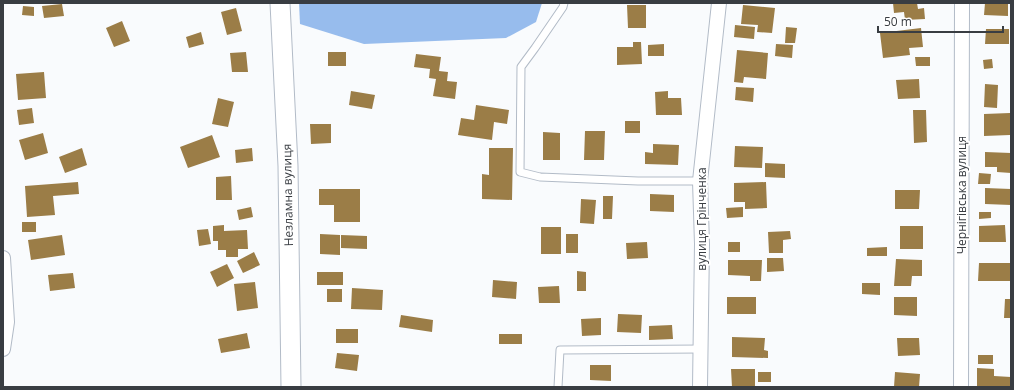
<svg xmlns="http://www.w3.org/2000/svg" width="1014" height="390" font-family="'Open Sans',sans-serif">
  <rect width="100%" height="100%" fill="#f9fbfd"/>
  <!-- forest -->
  <path fill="#97bced" d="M299,3h243l-6,19 -30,16 -142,6 -64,-20z"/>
  <!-- building -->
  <path fill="#9b7d47" d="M893,3h24l1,6 6,-1 1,11 -20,1 -1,-8 -10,1z
    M985,3h23v13l-24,-1z
    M62,4l2,12 -20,2 -2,-12z
    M627,5h19v23h-18z
    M743,5l32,3 -3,25 -15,-1 1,-7 -17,-1z
    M23,6l11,1v9l-12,-1z
    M236,8l6,23 -15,4 -6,-23z
    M122,21l8,20 -16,6 -8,-19z
    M735,25l20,2 -1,12 -20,-2z
    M786,27l11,1 -2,15h-10z
    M921,28l2,19 -14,1 1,7 -27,3 -3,-25z
    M986,29h23v15h-24z
    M201,32l3,12 -15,4 -3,-11z
    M633,42h8l1,22 -25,1v-18h16z
    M664,44v12h-16v-11z
    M776,44l17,1 -1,13 -17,-2z
    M737,50l31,3 -2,26 -22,-2 -1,6 -9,-1z
    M246,52l2,20h-16l-2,-19z
    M328,52h18v14h-18z
    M416,54l25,3 -2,14 9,1 -1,9 10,1 -2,17 -22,-3 3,-17 -7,-1 1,-9 -16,-2z
    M915,57h15v9h-14z
    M992,59l1,9 -9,1 -1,-9z
    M44,72l2,26 -28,2 -2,-26z
    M919,79l1,19 -22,1 -2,-19z
    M985,84l13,1 -1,23 -13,-1z
    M736,87l18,1 -1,14 -18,-2z
    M351,91l24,4 -3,14 -23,-4z
    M668,91v7h13l1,17h-26l-1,-23z
    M218,98l16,4 -6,25 -16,-3z
    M476,105l33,5 -2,14 -13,-2 -2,18 -34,-5 3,-17 13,2z
    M32,108l2,15 -15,2 -2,-15z
    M913,110h13l1,32 -13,1z
    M1010,113v22l-26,1v-22z
    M625,121h15v12h-15z
    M310,124h21v19l-20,1z
    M585,131h20l-1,29h-20z
    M543,132l17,1v27h-17z
    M43,133l5,20 -23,7 -6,-20z
    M212,135l8,22 -32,11 -8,-21z
    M653,144l26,1 -1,20 -33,-1v-12l8,1z
    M735,146l28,1 -1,21 -28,-1z
    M82,148l5,17 -22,8 -6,-16z
    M252,148l1,13 -17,2 -1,-13z
    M489,148h24l-1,52 -30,-1v-25l7,1z
    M985,152l26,1v20l-14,-1v-5h-12z
    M765,163l20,1v14l-20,-1z
    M979,173l12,1 -1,10h-12z
    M231,176l1,24h-16v-23z
    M78,182l1,12 -26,2 2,19 -28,2 -2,-31z
    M766,182l1,26 -22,1v-7h-11v-19z
    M985,188l26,1v16l-26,-1z
    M319,189h41v33h-26v-17h-15z
    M895,190h25l-1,19h-24z
    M650,194l24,1v17l-24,-1z
    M603,196h10l-1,23h-9z
    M581,199l15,1 -2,24 -14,-1z
    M251,207l2,10 -14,3 -2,-10z
    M743,207v10l-16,1 -1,-10z
    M979,212h12v6l-12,1z
    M22,222h14v10h-14z
    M224,225v6l23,-1 1,19h-10v8h-12v-7h-8v-9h-5v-15z
    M1005,225l1,17h-27v-16z
    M900,226h23v23h-23z
    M541,227h20v27h-20z
    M208,229l3,15 -12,2 -2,-16z
    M790,231l1,8 -8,1v13h-14l-1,-21z
    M320,234l20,1v20l-20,-1z
    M566,234h12v19h-12z
    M62,235l3,20 -34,5 -3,-20z
    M341,235l26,1v13l-26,-1z
    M647,242l1,16 -21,1 -1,-16z
    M728,242h12v10h-12z
    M887,247v9h-20v-8z
    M254,252l6,13 -17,8 -6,-12z
    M767,258h16l1,13 -17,1z
    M896,259l26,1v16h-10l-1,10h-17z
    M728,260h34l-1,21h-11v-5l-22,-1z
    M979,263h32v18h-33z
    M227,264l7,14 -17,9 -7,-15z
    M577,271l9,1v19h-9z
    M317,272h26v13h-26z
    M73,273l2,15 -25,3 -2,-16z
    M493,280l24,2 -1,17 -24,-2z
    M255,282l3,26 -21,3 -3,-27z
    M862,283h18v12l-18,-1z
    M559,286l1,17h-21l-1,-16z
    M352,288l31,2 -1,20 -31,-1z
    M327,289h15v13h-15z
    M727,297h29v17h-29z
    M894,297h23v19l-23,-1z
    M1005,299h6v19h-7z
    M618,314l24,1 -1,18 -24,-1z
    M401,315l32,5 -1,12 -33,-5z
    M601,318v17l-19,1 -1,-17z
    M672,325l1,14 -24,1v-14z
    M336,329h22v14h-22z
    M247,333l3,15 -29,5 -3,-14z
    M499,334h23v10h-23z
    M732,337l33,1 -1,12 4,1v7l-36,-1z
    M897,338h22l1,17 -22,1z
    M337,353l22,2 -2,16 -22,-3z
    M978,355h15v9h-15z
    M590,365h21v16l-21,-1z
    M977,368l17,1v7l17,1v10h-34z
    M731,369h24v17l-23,1z
    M758,372h13v10h-13z
    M895,372l25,2 -1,13h-25z"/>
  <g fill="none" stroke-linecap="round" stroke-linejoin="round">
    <defs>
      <path id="lane" d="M564,3l-1,4 -28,41 -14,19 -1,105 20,5 98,4h62
        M558,387l2,-37 141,-1"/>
      <path id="street" d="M3,258l4,64 -4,27
        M700,387l2,-143 -2,-63 19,-178
        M961,387l1,-384"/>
      <path id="secondary" d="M280,3l8,163 3,221"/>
    </defs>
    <!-- lane casing -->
    <use href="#lane" stroke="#b2bbc7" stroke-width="9"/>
    <!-- street casing -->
    <use href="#street" stroke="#b2bbc7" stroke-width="16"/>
    <!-- secondary casing -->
    <use href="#secondary" stroke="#b2bbc7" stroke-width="21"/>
    <!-- lane -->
    <use href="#lane" stroke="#fff" stroke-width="7"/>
    <!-- street -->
    <use href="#street" stroke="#fff" stroke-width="14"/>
    <!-- secondary -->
    <use href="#secondary" stroke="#fff" stroke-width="19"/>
  </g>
  <g text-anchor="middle" stroke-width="4" stroke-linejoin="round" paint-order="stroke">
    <!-- street labels -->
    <g font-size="12" fill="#393d42" stroke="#fff">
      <text transform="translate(288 195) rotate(-91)" y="4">Незламна вулиця</text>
      <text transform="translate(962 195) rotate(-90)" y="4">Чернігівська вулиця</text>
      <text transform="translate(702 219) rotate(-90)" y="4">вулиця Грінченка</text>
    </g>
  </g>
  <!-- border -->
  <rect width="1014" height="390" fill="none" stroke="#393d42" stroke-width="8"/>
  <!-- scale -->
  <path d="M878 26v6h125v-6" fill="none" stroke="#393d42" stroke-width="2"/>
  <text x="884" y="26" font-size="12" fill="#393d42" stroke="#ffffff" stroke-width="3" paint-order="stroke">50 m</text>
</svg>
